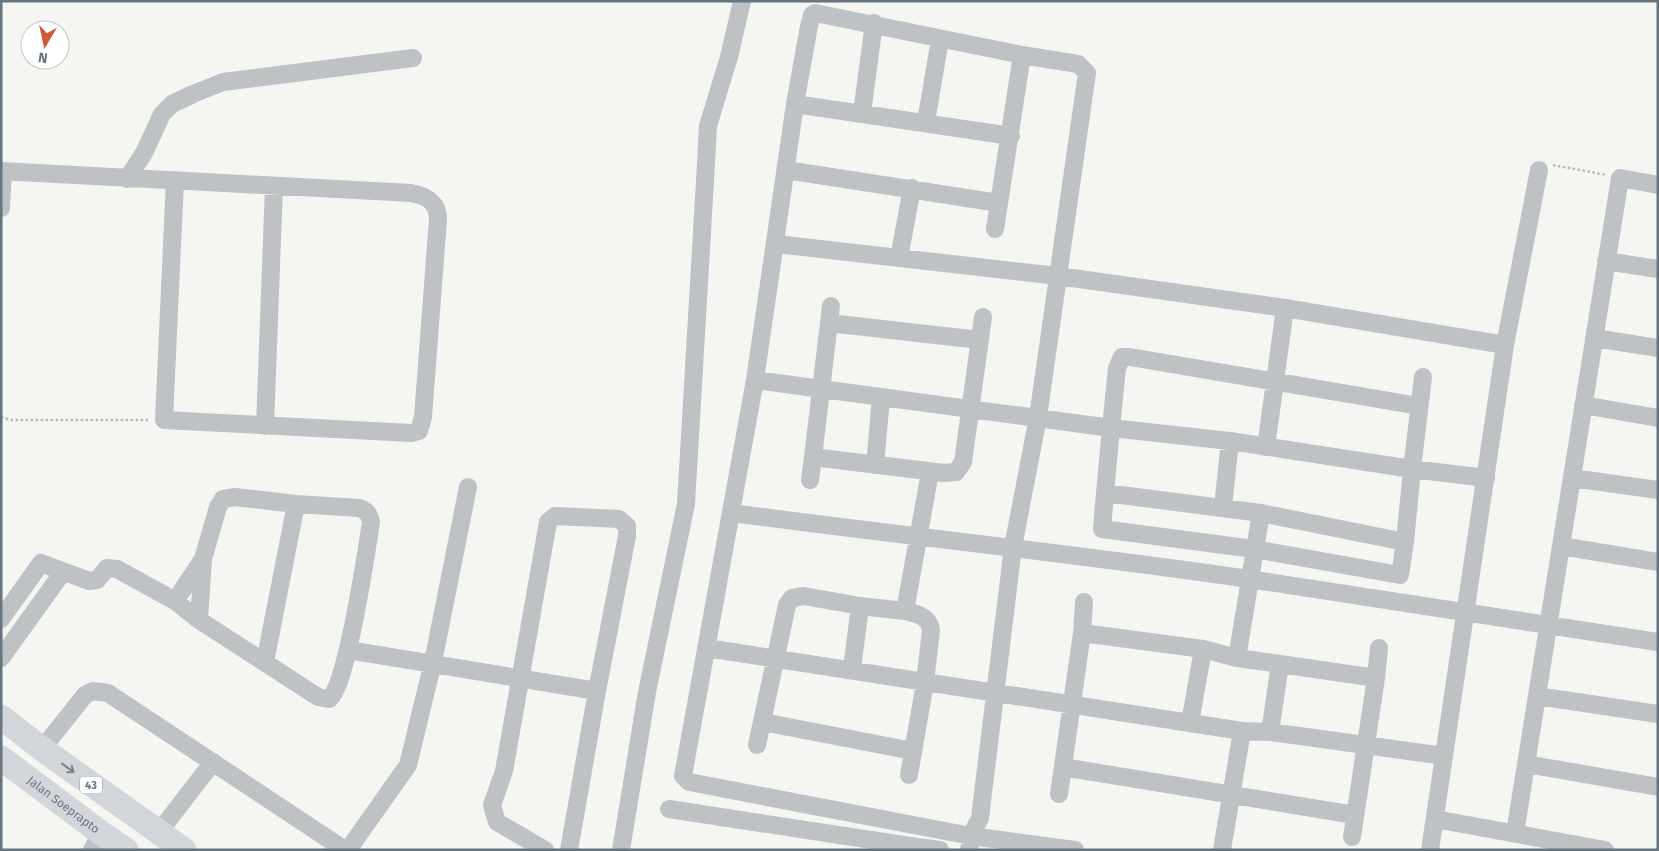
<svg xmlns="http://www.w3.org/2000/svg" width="1659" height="851" font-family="'Fira Sans',sans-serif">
  <rect width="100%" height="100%" fill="#f5f5f2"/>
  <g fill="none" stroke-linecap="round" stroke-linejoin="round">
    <!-- path -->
    <path stroke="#b8bbbd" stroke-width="2.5" stroke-dasharray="2.5 2.5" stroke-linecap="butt" d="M1553,165l54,10
      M1,417l11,3h138"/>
    <!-- minor -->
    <path stroke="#bec2c5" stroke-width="18" d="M795,104l216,32
      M862,113l12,-90
      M926,122l14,-83
      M786,170l213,33
      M1,171l410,22c16,3 27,9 27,26l-15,198 -4,14 -8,2 -247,-13 11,-240
      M127,179l17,-26 18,-39 10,-10 21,-10 30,-12 190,-24
      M1,208l2,-37
      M995,229l27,-174
      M776,244l282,32 227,32 220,37
      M899,258l13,-70
      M1606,261l52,8
      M831,306l-18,151 131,16 12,-1 7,-10 20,-145
      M829,323l151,17
      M1594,338l64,10
      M1423,377l-11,92 74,9
      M755,380l356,48 6,-60 5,-11h8l289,49
      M1583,405l75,13
      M265,426l9,-240
      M1266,447l19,-139
      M875,465l6,-67
      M1572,478l86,12
      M810,480l3,-23
      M1105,493l-3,36 152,20 146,26 5,-33
      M1223,507l7,-66
      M732,513c172,23 345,41 517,66 136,20 272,43 409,63
      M1561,546l97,16
      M1,619l40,-56 48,18 8,-1 10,-12 10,1 58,32 24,19 119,77 11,2c17,-9 38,-151 42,-177 -2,-9 -4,-11 -12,-14l-63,-4 -61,-7 -12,2 -5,8 -15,52 -28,42
      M199,620l4,-60
      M1082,633l2,-31
      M707,648l483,75
      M348,650l249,41
      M1,658l62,-86
      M1237,658l-34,-9 -13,74 52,8
      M265,662l31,-158
      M1280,664l96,14 -24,159
      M852,669l8,-63
      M1376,678l3,-30
      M1537,696l121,18
      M763,722l150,29
      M1270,732l174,24
      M757,745l30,-140 5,-7 12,-2 56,10 45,5
      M42,749l43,-54 8,-4 15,2 237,157
      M1526,764l132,23
      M1063,767l292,48
      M909,775l16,-92 6,-53c-2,-14 -14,-16 -26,-19l25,-139
      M1059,794l23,-161 121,16
      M669,809l248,38v3
      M1435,819l170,31
      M159,832l54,-70
      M1515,833l105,-655 38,7
      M917,847l23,3
      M92,850l9,-17
      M348,850l60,-85 25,-103 35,-175
      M545,850l-48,-28 -5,-17 12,-34 44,-249 7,-6 64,3 8,7v10l-30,155 -28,159
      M621,850l26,-158 39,-188 19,-323 3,-55 21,-69 13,-56
      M969,850l2,-14 9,-18 33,-271 25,-130 49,-344 -9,-9 -56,-9 -207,-42 -3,2 -3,11 -14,78 -40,276 -72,396 6,6 282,54 104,14
      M1222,850l20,-119 28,1 10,-68 -43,-6 24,-145 144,29 7,-73 -182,-28 -119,-13 -6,65 156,20
      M1430,850l75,-505 34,-175"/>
    <!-- highway -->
    <g stroke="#d2d6da" stroke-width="25">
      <path d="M1,717l41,32 142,101"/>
      <path id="s1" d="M1,758l100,75 25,17"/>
    </g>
  </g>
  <!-- one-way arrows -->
  <defs><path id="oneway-shaft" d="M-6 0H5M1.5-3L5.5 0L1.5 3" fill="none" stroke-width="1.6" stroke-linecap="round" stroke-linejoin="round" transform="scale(1.25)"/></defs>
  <use stroke="#77848e" href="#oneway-shaft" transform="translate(68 768) rotate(36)"/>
  <g text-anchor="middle" stroke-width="5" stroke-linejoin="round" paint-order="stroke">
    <!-- shield labels -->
    <rect fill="#fff" stroke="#959ea6" stroke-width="1" x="80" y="776.5" width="22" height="17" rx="4"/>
    <g font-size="11" font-weight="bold" fill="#677580">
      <text x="91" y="789">43</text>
    </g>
    <!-- street labels -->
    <g font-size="12" fill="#677580" stroke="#fff">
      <text dy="4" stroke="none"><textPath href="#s1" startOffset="78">Jalan Soeprapto</textPath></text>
    </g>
  </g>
  <!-- border -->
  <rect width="1659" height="851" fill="none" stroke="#677580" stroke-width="5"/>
  <!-- north arrow -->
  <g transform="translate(45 45) rotate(189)"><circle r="24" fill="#ffffff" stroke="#c2c8cc"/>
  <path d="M0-4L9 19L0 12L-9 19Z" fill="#d15835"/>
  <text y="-8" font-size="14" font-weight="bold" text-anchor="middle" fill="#677580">N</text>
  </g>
</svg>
